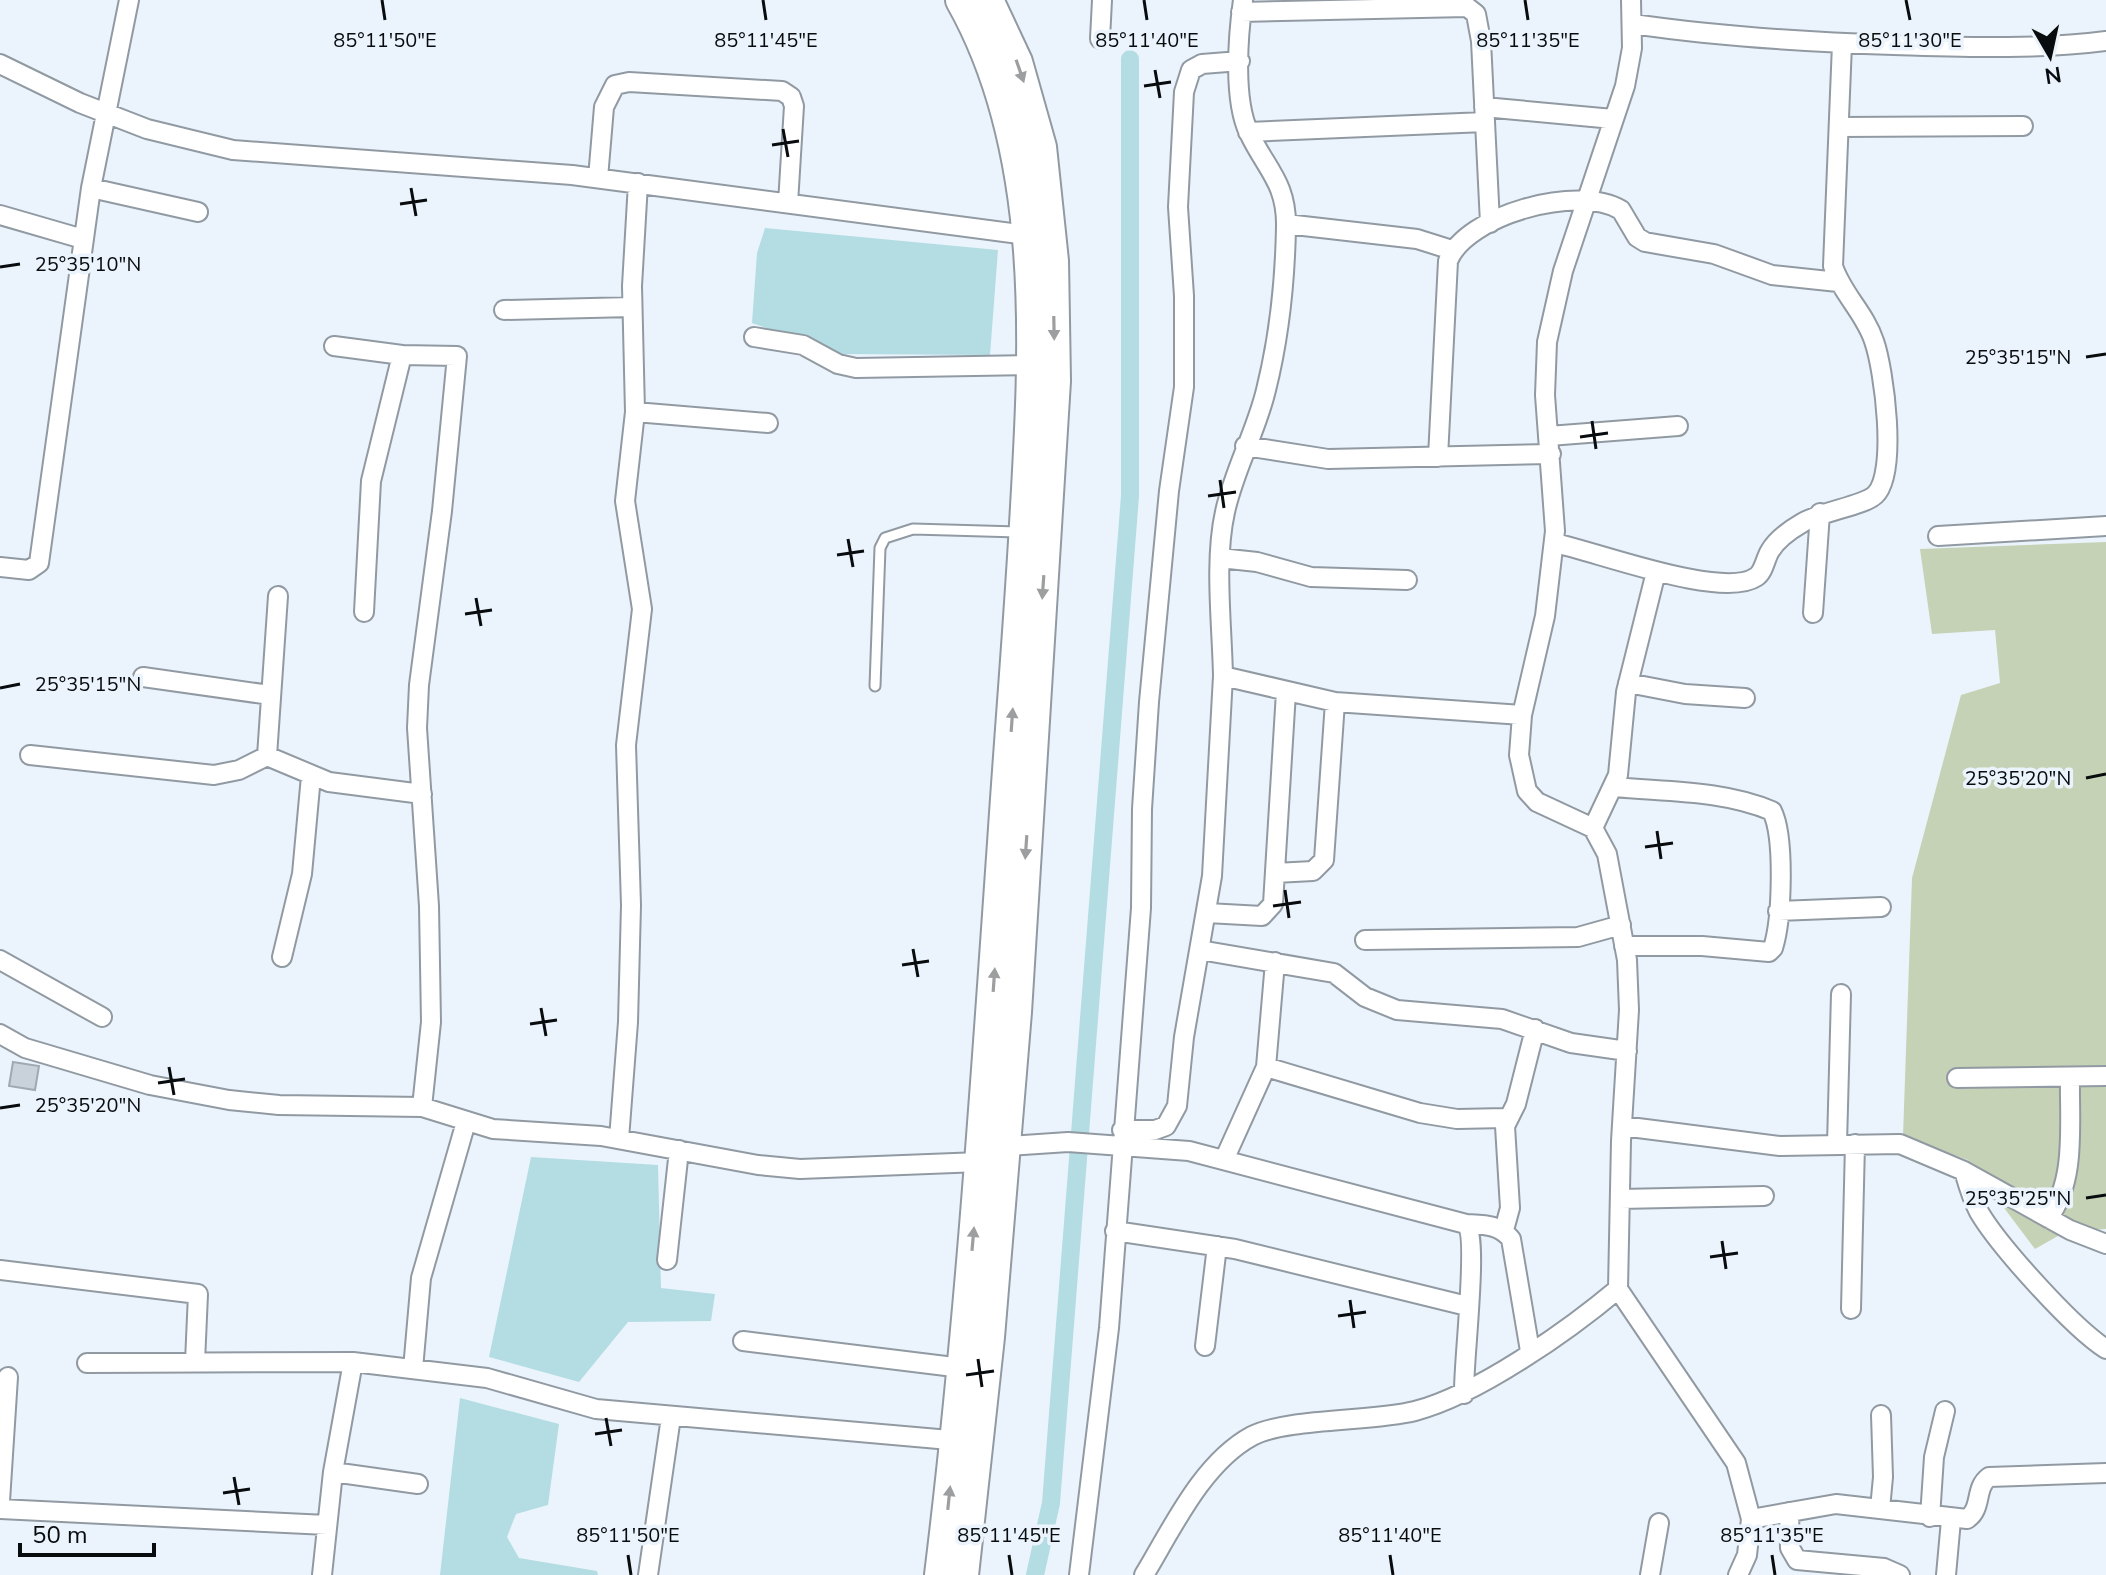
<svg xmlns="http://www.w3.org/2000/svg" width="2106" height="1575" font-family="'Nunito Sans',sans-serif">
  <rect width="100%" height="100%" fill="#ebf4fc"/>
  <!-- green -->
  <path fill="#c6d2b5" d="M2106,542v687l-41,3 -30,17 -67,-89 -65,-24 9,-258 49,-183 39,-12 -5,-53 -63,4 -12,-85z"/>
  <!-- water -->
  <path fill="#b3dde3" d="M765,228l233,22 -8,105 -150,-1 -88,-31 5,-70z
    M531,1157l127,8 3,123 54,6 -4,27 -83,1 -49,60 -90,-25z
    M460,1398l99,26 -11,81 -32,9 -9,23 12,21 78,13 1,4h-158z"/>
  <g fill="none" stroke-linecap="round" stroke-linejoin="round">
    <!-- canal -->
    <path stroke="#b3dde3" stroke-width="18" d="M1035,1575l16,-72 79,-1007v-437"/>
  </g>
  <!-- building -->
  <path fill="#c9d2da" stroke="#a0a9b1" stroke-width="2" d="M13,1062l26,4 -4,24 -26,-4z"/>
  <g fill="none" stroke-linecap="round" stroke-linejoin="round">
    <defs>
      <path id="service" d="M875,686l5,-138 5,-10 28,-9 108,3"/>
      <path id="minor" d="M1631,0l1,48 -7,38 -62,185 -16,71 -2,53 10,136 -10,85 -23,99 -3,40 8,36 10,11 56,26 14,26 20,106 2,50 -8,131 -3,148 118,174 15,56 -4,36 -9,20
        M1241,12l226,-5 9,7 5,27 9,182
        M1633,24c88,13 173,18 261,21 71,2 141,5 212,-4
        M1100,39l2,-39
        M0,64l80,39 67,26 86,21 339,25 454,60
        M1484,107l129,12
        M1839,127l184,-1
        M1248,132l237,-10
        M598,178l6,-71 11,-22 14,-3 153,9 9,6 3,9 -6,97
        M91,188l107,24
        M0,215l83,24
        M1286,224l131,15 35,11
        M504,310l128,-3
        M754,337l49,8 35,19 18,4 175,-3
        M334,346l68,9 -31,126 -7,131
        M402,355l55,1 -15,155 -23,174 -2,43 12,178 2,116 -9,85
        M635,412l133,11
        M1549,436l129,-10
        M1245,446l83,13 223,-5
        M1438,457l10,-196c18,-46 130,-77 173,-51l16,27 8,5 69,12 58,21 66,7
        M1938,536l168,-10
        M1554,543c41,8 168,57 202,34 8,-5 9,-18 14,-26 7,-12 20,-21 32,-28 20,-12 61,-17 73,-28 23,-21 9,-126 -1,-154 -9,-28 -32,-47 -41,-75l9,-222
        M1220,558l37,4 54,15 96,3
        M0,567l29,3 10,-7 52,-375 38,-188
        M278,596l-11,160 62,26 93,12
        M1813,613l7,-100
        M1223,676c-1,-51 -9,-115 2,-164 9,-42 31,-80 41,-122 13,-52 19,-108 20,-163 1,-44 -20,-58 -37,-94 -16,-33 -11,-97 -6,-133
        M143,677l127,18
        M1628,683l57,11 60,4
        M30,755l184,20 25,-5 28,-14
        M1614,787c52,5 109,3 158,24 13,26 10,109 1,137l-4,4 -67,-6h-78
        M1593,828l25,-53 8,-83 30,-120
        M1275,873l38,-2 11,-11 11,-158
        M1778,911l103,-4
        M1207,913l55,3 11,-12 13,-212
        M1365,940l213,-3 43,-12
        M1200,950l134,23 31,24 32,13 105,9 69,24 56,8
        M282,957l20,-83 9,-98
        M0,960l102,57
        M0,1034l25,14 125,37 79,15 50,5 143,2 71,22 108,7 157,29 42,4 180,-7
        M1266,1067l154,46 37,6 49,-1
        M1957,1078l149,-2
        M1622,1126l158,20 120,-2 64,27 106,59 36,14
        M1122,1130h33l11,-4 11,-20 7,-69 28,-161 11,-200 112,26 187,13
        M619,1139l9,-117 3,-117 -5,-160 16,-136 -17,-108 10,-89 -3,-126 6,-103
        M1837,1144l4,-150
        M995,1147l73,-5 121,9 277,73c13,14 -3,140 -2,170
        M1224,1160l42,-93 9,-105
        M1964,1171c4,14 8,28 15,41 20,34 94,116 127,137
        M1620,1199l144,-3
        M2048,1218c29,-37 21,-96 22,-141
        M1466,1224c18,1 33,0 45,15l19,112
        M1504,1230l6,-22 -5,-82 11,-22 19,-75
        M1115,1231l120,18 232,57
        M667,1260l12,-110
        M0,1270l198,24 -3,68
        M1851,1309l4,-165
        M743,1341l219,27
        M1205,1346l12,-100
        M87,1363l266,-1 134,16 109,31 365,32
        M413,1369l8,-91 45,-156
        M333,1472l85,12
        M0,1501l8,-124
        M0,1509l327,16
        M1880,1509l3,-32 -2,-62
        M1789,1512l1,36 7,12 87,8 16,7
        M1930,1517l4,-60 11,-46
        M1751,1519l85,-15 131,15c16,-11 7,-31 22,-42l117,-4
        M322,1575l11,-103 20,-110
        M648,1575l23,-158
        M1079,1575l30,-247 32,-420 1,-99 7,-107 20,-211 15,-104v-91l-6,-89 6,-115 7,-22 11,-6 38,-3
        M1144,1575c28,-46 58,-112 108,-139 35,-18 120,-14 163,-25 62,-16 153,-80 203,-122
        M1650,1575l9,-52
        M1946,1575l5,-55"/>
      <path id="primary" d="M940,1575c30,-243 46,-488 63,-732 7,-107 16,-213 22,-319 10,-171 23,-370 -64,-524
        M963,1575l26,-238 27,-325 39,-631 -2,-120 -12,-114 -24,-85 -29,-62"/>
    </defs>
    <!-- service casing -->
    <use href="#service" stroke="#919aa2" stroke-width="13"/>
    <!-- minor casing -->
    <use href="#minor" stroke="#919aa2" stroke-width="22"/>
    <!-- primary casing -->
    <use href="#primary" stroke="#919aa2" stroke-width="34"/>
    <!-- service -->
    <use href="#service" stroke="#fff" stroke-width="9"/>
    <!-- minor -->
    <use href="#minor" stroke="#fff" stroke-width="18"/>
    <!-- primary -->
    <use href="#primary" stroke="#fff" stroke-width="30"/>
  </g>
  <!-- one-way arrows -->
  <defs><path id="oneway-solid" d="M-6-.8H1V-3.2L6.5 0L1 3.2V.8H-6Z" transform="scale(2)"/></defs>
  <g fill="#9d9e9f">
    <use href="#oneway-solid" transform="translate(1020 71) rotate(71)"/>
    <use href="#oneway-solid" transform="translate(1054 328) rotate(89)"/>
    <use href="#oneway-solid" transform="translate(1043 587) rotate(94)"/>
    <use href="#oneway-solid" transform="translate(1012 720) rotate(-86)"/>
    <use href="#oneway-solid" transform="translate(1026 847) rotate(94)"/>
    <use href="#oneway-solid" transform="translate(994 980) rotate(-86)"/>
    <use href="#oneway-solid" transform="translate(973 1239) rotate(-85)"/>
    <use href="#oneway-solid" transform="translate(949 1498) rotate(-84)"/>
  </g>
  <!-- ticks -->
  <path fill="none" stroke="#090c0f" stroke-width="3" d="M382,0l3,20M763,0l3,20M1144,0l3,20M1525,0l3,20M1906,0l4,20M1155,70l5,28M1144,86l27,-4M783,129l5,28M772,145l27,-4M411,188l5,28M400,204l27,-4M0,267l20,-3M2086,357l20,-3M1592,421l4,28M1580,437l28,-4M1220,480l4,28M1208,496l28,-4M848,539l5,28M837,555l27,-4M476,598l5,28M465,614l27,-4M0,688l20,-4M2086,778l20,-4M1657,831l4,28M1645,847l28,-4M1285,890l4,28M1273,906l28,-4M913,949l5,28M902,965l27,-4M541,1008l5,28M530,1024l27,-4M169,1067l5,28M158,1083l27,-4M0,1108l20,-3M2086,1198l20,-3M1722,1241l4,28M1710,1257l28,-4M1350,1300l4,28M1338,1316l28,-4M978,1359l4,28M966,1375l28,-4M606,1418l5,28M595,1434l27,-4M234,1477l5,28M223,1493l27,-4M628,1555l3,20M1009,1555l3,20M1390,1555l3,20M1772,1555l3,20"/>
  <g font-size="20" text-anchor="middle" fill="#090c0f" stroke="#ebf4fc" stroke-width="7" stroke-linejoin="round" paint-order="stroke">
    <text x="385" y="47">85°11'50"E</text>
    <text x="766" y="47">85°11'45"E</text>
    <text x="1147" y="47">85°11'40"E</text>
    <text x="1528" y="47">85°11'35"E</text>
    <text x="1910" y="47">85°11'30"E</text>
    <text x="88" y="271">25°35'10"N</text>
    <text x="2018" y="364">25°35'15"N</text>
    <text x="88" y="691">25°35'15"N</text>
    <text x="2018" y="785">25°35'20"N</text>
    <text x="88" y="1112">25°35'20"N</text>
    <text x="2018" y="1205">25°35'25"N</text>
    <text x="628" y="1542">85°11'50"E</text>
    <text x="1009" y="1542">85°11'45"E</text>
    <text x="1390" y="1542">85°11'40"E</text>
    <text x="1772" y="1542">85°11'35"E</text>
  </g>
  <!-- north arrow -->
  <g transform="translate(2050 56) rotate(171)" stroke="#ebf4fc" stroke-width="6" paint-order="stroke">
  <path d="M0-6L14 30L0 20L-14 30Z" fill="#090c0f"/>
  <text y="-12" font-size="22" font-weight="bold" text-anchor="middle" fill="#090c0f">N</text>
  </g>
  <!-- scale -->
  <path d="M20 1543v12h134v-12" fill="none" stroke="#090c0f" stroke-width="4"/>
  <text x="32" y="1543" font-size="24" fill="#090c0f" stroke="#ebf4fc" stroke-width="6" paint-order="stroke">50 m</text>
</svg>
